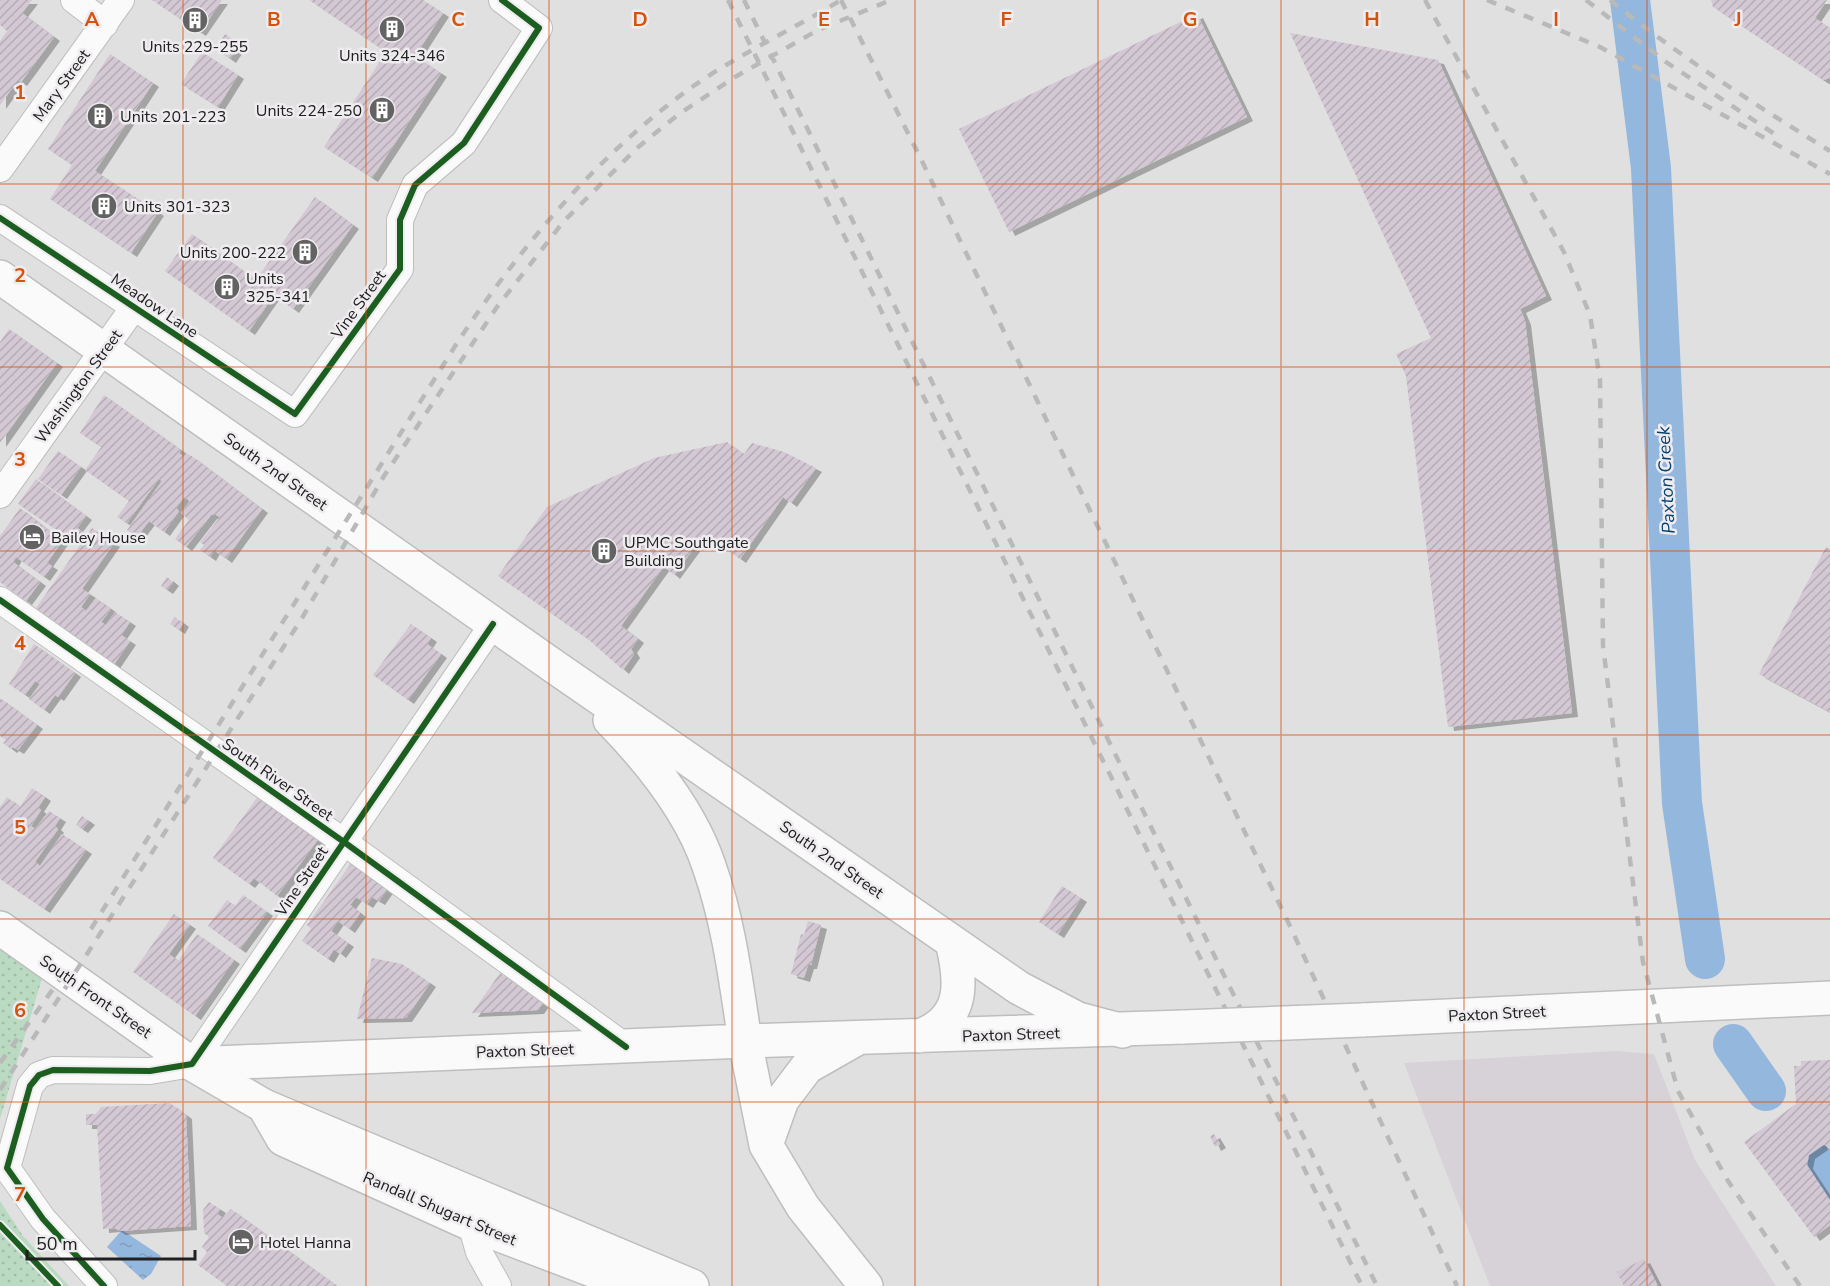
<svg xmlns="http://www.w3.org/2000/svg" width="1830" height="1286" font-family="'Nunito Sans',sans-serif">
  <defs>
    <pattern id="park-dots" width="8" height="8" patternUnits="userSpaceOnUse" patternTransform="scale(1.5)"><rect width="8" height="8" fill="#badac1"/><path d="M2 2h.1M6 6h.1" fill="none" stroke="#a0bba6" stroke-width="1.8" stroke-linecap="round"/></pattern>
    <pattern id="water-ripples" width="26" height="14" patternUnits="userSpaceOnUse" patternTransform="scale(1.5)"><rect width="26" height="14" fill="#94b7dd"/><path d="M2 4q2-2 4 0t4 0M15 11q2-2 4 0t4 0" fill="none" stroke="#7f9dbd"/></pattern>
    <pattern id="building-hatch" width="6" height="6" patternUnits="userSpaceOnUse" patternTransform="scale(1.5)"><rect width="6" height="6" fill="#d3c8d3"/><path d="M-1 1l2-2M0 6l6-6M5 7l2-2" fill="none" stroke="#b5acb5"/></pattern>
    <filter id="shadow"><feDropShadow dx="6" dy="4" stdDeviation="0" flood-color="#0004"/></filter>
  </defs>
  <rect width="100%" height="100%" fill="#e1e0e1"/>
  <!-- built -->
  <path fill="#d7d2d7" d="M1616,1051l38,3 41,106 81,126h-286l-86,-223z"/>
  <!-- park -->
  <path fill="url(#park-dots)" d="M0,944l43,31 -43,144z
    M0,1201l23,35 46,50h-69z"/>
  <!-- water -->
  <path fill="url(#water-ripples)" d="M122,1230l39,26 -10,18 -8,6 -36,-33z"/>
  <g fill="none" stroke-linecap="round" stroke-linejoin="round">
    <!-- river -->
    <path stroke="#94b7dd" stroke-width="40" d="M1630,0l21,168 31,635 23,156
      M1733,1044l33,47
      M1817,1164l13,18"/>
  </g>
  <!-- building -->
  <path fill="url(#building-hatch)" filter="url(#shadow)" d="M0,0h32l-10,13 32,24 -33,45 -3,-2 -18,25v-64l7,-10 -7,-6z
    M152,0h70l-22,32z
    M309,0h114l20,13 -28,43 26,17 -69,105 -48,-31 62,-95z
    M1711,0h116l-12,18 15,10v50l-7,2 -110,-73z
    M1197,14l50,103 -238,115 -50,-103z
    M1290,33l148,27 108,236 -26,13 5,12 47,392 -124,14 -42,-351 -10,-22 35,-16z
    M225,34l15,10 -10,15 -14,-10z
    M202,52l36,23 -20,32 -37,-23z
    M110,54l43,29 -58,88 63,41 -27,41 -81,-54 22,-34 -24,-16z
    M315,197l38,28 -60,84 -19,-14 -25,36 -84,-60 27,-37 64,46z
    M9,329l48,34 -57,80v-101z
    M104,395l77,55 -2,3 5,4 2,-4 7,4 69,52 -36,50 -12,-9 -4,7 -10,-7 4,-5 -4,-3 20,-25 -4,-2h-5l-25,32 -11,-8 14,-19 -8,-7 9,-12 -6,-4 -8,11 3,3 -15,21 -15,-11 -12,16 -10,-7 35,-49 -3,-2 -32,44 -10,-6 12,-16 -44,-31 16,-23 -21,-14z
    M727,442l17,12 8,-11 32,9 32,16 -25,35 -8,-6 -43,62 -33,-24 -6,8 -2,-2 -25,34 -10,-9 -43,60 17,13 -7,10 3,5 -11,16 -34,-30 -91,-64 49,-69 107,-49z
    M58,451l23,16 -20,28 -23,-16z
    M36,479l50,37 -9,12 9,6 -8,10 -60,-40z
    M20,508l42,33 -15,22 5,3 -8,11 -28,-20 -3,5 27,20 -14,19 -26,-19v-46z
    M92,528l22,15 -32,46 8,5 -9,13 5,4 10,-13 15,11 -10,13 5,3 9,-13 15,10 -9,13 9,6 -17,25 -58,-40 2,-3 -21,-15z
    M1826,547l4,2v163l-71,-38z
    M167,577l6,5 -6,8 -6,-4z
    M175,617l8,6 -4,7 -9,-6z
    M411,624l20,14 -4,6 14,10 -33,46 -35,-25z
    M34,644l41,29 -17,24 -3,-2 -11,15 -15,-11 11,-15 -5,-3 -10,14 -16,-11z
    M0,698l37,27 -19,25 -5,-3 -2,2 -8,-6 3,-3 -6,-4z
    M32,788l13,9 -7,11 3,2 -10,16 4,3 14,-18 11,7 -5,8 3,3 -23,33 5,4 22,-32 24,16 -42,59 -44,-30v-72l7,-10 13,10z
    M259,795l60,43 -42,58 -23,-18 -5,6 -36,-26z
    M82,816l7,5 -7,8 -6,-4z
    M352,862l36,26 -9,13 -7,-4 -5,7 -11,-7 -6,8 10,8 -11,16 -11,-8 -7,10 17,12 -8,11 -6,-5 -6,10 -26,-18 9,-12 -4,-4z
    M1062,886l19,12 -23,36 -19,-12z
    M243,895l24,17 -27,37 -32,-23 19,-26 8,6z
    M174,914l16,11 -21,29 9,7 19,-27 37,26 -39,56 -62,-44z
    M808,921l13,4 -10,40h-3l-4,13 -13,-4 10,-40 3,1z
    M372,958l30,6 28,19 -24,35 -49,1z
    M500,973l43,30 -5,7 -66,3z
    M1830,1060v91l-5,-7 -16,11 -2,10 23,35v25l-16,12 -70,-95 52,-38 -2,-38h7v-5z
    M170,1103l16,12 5,111 -71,5 -5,-3 -12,1 -6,-104h-11v-11h10l5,-7z
    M1214,1134l6,10 -5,3 -5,-11z
    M209,1202l11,7 -3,5 6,4 8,-9 106,77h-110l-29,-21 9,-13 -5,-5 7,-10 -5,-4 -1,-23z
    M1644,1259l14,27h-34l-7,-14z"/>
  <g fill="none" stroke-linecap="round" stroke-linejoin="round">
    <defs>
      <path id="minor" d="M74,0l31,24
        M0,169l121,-169
        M0,218l295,196 105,-145v-49l15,-35 49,-42 75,-115 -37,-28
        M0,495l134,-188
        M0,600l344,242 282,205
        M471,1224l8,28 19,34
        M104,1286l-61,-67 -36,-51 23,-82 9,-11 14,-5 97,1 42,-7 301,-440"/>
      <path id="primary" d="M0,277l552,388 467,323 59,31 45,12
        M610,720c40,41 81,92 99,146 20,57 27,116 36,175
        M0,928l192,136 72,42 19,33 188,85 163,62
        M1362,1020l468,-22
        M920,1036c45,-17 42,-54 32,-94
        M192,1064l553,-23 439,-14"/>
      <path id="motorway" d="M745,1041l21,104 37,62 63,79
        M264,1106l428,180
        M766,1145l16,-45 25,-33 51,-29"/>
    </defs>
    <!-- minor casing -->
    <use href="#minor" stroke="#bfbebf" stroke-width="28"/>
    <!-- primary casing -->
    <use href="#primary" stroke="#bfbebf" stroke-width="36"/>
    <!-- motorway casing -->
    <use href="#motorway" stroke="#bfbebf" stroke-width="36"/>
    <!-- minor -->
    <use href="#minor" stroke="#fafafa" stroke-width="26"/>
    <!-- primary -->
    <use href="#primary" stroke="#fafafa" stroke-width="33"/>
    <!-- motorway -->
    <use href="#motorway" stroke="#fafafa" stroke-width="33"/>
    <!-- rail -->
    <path stroke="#bab9ba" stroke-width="4.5" stroke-dasharray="10 10" stroke-linecap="butt" d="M728,0l634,1286
      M744,0l633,1286
      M841,0l78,155 370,769 168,362
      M1425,0l139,252 26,63 10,65 3,266 40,316 35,129 50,90 72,105
      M1487,0l113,47 230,127
      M1586,0l80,62 113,75
      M1610,0c69,56 144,104 220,151
      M91,929l366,-586c64,-97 140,-188 235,-256 47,-33 100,-57 149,-87
      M0,1063l68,-95
      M0,1090l302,-472 82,-142 113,-169 67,-86 73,-73 42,-34 56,-37 83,-47 73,-30"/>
    <defs>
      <path id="primary-bridge" d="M1184,1027l178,-7"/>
    </defs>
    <!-- primary-bridge casing -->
    <use href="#primary-bridge" stroke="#bfbebf" stroke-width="36" stroke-linecap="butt"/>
    <!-- primary-bridge -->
    <use href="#primary-bridge" stroke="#fafafa" stroke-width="33"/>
    <defs>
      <path id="cycleway" d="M0,218l295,196 105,-145v-49l15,-35 49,-42 75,-115 -37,-28
        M0,600l344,242 282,205
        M0,1225l58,61
        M104,1286l-61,-67 -36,-51 23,-82 9,-11 14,-5 97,1 42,-7 301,-440"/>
    </defs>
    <!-- cycleway casing -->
    <use href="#cycleway" stroke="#efecef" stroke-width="10"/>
    <!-- cycleway -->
    <use href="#cycleway" stroke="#1b5e20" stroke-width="6"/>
  </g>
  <!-- grid -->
  <path fill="none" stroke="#d4530e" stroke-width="1.5" stroke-opacity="0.55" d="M183,0v1286M366,0v1286M549,0v1286M732,0v1286M915,0v1286M1098,0v1286M1281,0v1286M1464,0v1286M1647,0v1286M0,184h1830M0,367h1830M0,551h1830M0,735h1830M0,919h1830M0,1102h1830"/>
  <!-- icons -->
  <defs>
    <symbol id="building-disc" viewBox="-11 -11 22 22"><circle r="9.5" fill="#646364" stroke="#efecef"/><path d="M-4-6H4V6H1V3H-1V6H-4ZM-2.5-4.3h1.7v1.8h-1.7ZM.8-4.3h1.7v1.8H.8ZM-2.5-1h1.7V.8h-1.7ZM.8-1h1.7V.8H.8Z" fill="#fff"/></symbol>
    <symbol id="hotel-disc" viewBox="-11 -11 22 22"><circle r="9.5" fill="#646364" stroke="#efecef"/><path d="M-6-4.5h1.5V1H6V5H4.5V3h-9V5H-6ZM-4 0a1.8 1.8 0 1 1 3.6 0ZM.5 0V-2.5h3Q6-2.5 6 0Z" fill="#fff"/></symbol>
  </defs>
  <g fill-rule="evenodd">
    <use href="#building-disc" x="180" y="5" width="30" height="30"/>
    <use href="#building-disc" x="377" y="14" width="30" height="30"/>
    <use href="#building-disc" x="367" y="95" width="30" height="30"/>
    <use href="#building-disc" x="85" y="101" width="30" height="30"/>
    <use href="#building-disc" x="89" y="191" width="30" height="30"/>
    <use href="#building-disc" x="290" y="237" width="30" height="30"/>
    <use href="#building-disc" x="212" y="272" width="30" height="30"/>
    <use href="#hotel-disc" x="17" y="522" width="30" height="30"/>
    <use href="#building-disc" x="589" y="536" width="30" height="30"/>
    <use href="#hotel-disc" x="226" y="1227" width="30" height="30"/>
  </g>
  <g text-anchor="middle" stroke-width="5" stroke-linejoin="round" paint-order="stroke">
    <!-- poi labels -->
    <g font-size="16" fill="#212021" stroke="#efecef" text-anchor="start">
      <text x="195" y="52" text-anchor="middle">Units 229-255</text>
      <text x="392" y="61" text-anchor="middle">Units 324-346</text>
      <text x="362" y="116" text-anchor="end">Units 224-250</text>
      <text x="120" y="122">Units 201-223</text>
      <text x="124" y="212">Units 301-323</text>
      <text x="286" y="258" text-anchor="end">Units 200-222</text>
      <text x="246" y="284">Units<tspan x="246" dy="18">325-341</tspan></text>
      <text x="51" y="543">Bailey House</text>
      <text x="624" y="548">UPMC Southgate<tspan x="624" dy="18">Building</tspan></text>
      <text x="260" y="1248">Hotel Hanna</text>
    </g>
    <!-- street labels -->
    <g font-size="16" fill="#212021" stroke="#efecef">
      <text transform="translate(61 85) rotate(-54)" y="6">Mary Street</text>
      <text transform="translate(358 304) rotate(-54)" y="6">Vine Street</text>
      <text transform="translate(155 305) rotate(34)" y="6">Meadow Lane</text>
      <text transform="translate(78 386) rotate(-54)" y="6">Washington Street</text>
      <text transform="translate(276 471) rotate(35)" y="6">South 2nd Street</text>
      <text transform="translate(278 779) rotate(35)" y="6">South River Street</text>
      <text transform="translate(832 859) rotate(35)" y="6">South 2nd Street</text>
      <text transform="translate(301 881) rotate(-56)" y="6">Vine Street</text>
      <text transform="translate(96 996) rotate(35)" y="6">South Front Street</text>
      <text transform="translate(1497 1013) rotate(-3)" y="6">Paxton Street</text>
      <text transform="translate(1011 1034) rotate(-2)" y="6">Paxton Street</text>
      <text transform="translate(525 1050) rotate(-2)" y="6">Paxton Street</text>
      <text transform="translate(440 1208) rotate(23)" y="6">Randall Shugart Street</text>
    </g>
    <!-- water labels -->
    <g font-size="18" font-style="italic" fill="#044071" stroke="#efecef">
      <text transform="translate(1666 480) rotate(-93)" y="6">Paxton Creek</text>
    </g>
  </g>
  <g font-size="20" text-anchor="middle" font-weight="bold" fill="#d4530e" stroke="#efecef" stroke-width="5" stroke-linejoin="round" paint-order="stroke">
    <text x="92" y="26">A</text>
    <text x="274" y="26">B</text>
    <text x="458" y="26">C</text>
    <text x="640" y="26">D</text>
    <text x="824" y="26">E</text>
    <text x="1006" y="26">F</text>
    <text x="1190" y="26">G</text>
    <text x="1372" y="26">H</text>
    <text x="1556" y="26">I</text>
    <text x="1738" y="26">J</text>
    <text x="20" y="99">1</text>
    <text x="20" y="282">2</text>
    <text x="20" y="466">3</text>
    <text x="20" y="650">4</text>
    <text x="20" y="834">5</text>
    <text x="20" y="1017">6</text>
    <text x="20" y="1201">7</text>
  </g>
  <!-- scale -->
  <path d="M27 1250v9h168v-9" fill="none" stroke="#212021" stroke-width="3"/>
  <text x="36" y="1250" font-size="18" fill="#212021" stroke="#efecef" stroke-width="4.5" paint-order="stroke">50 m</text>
</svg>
